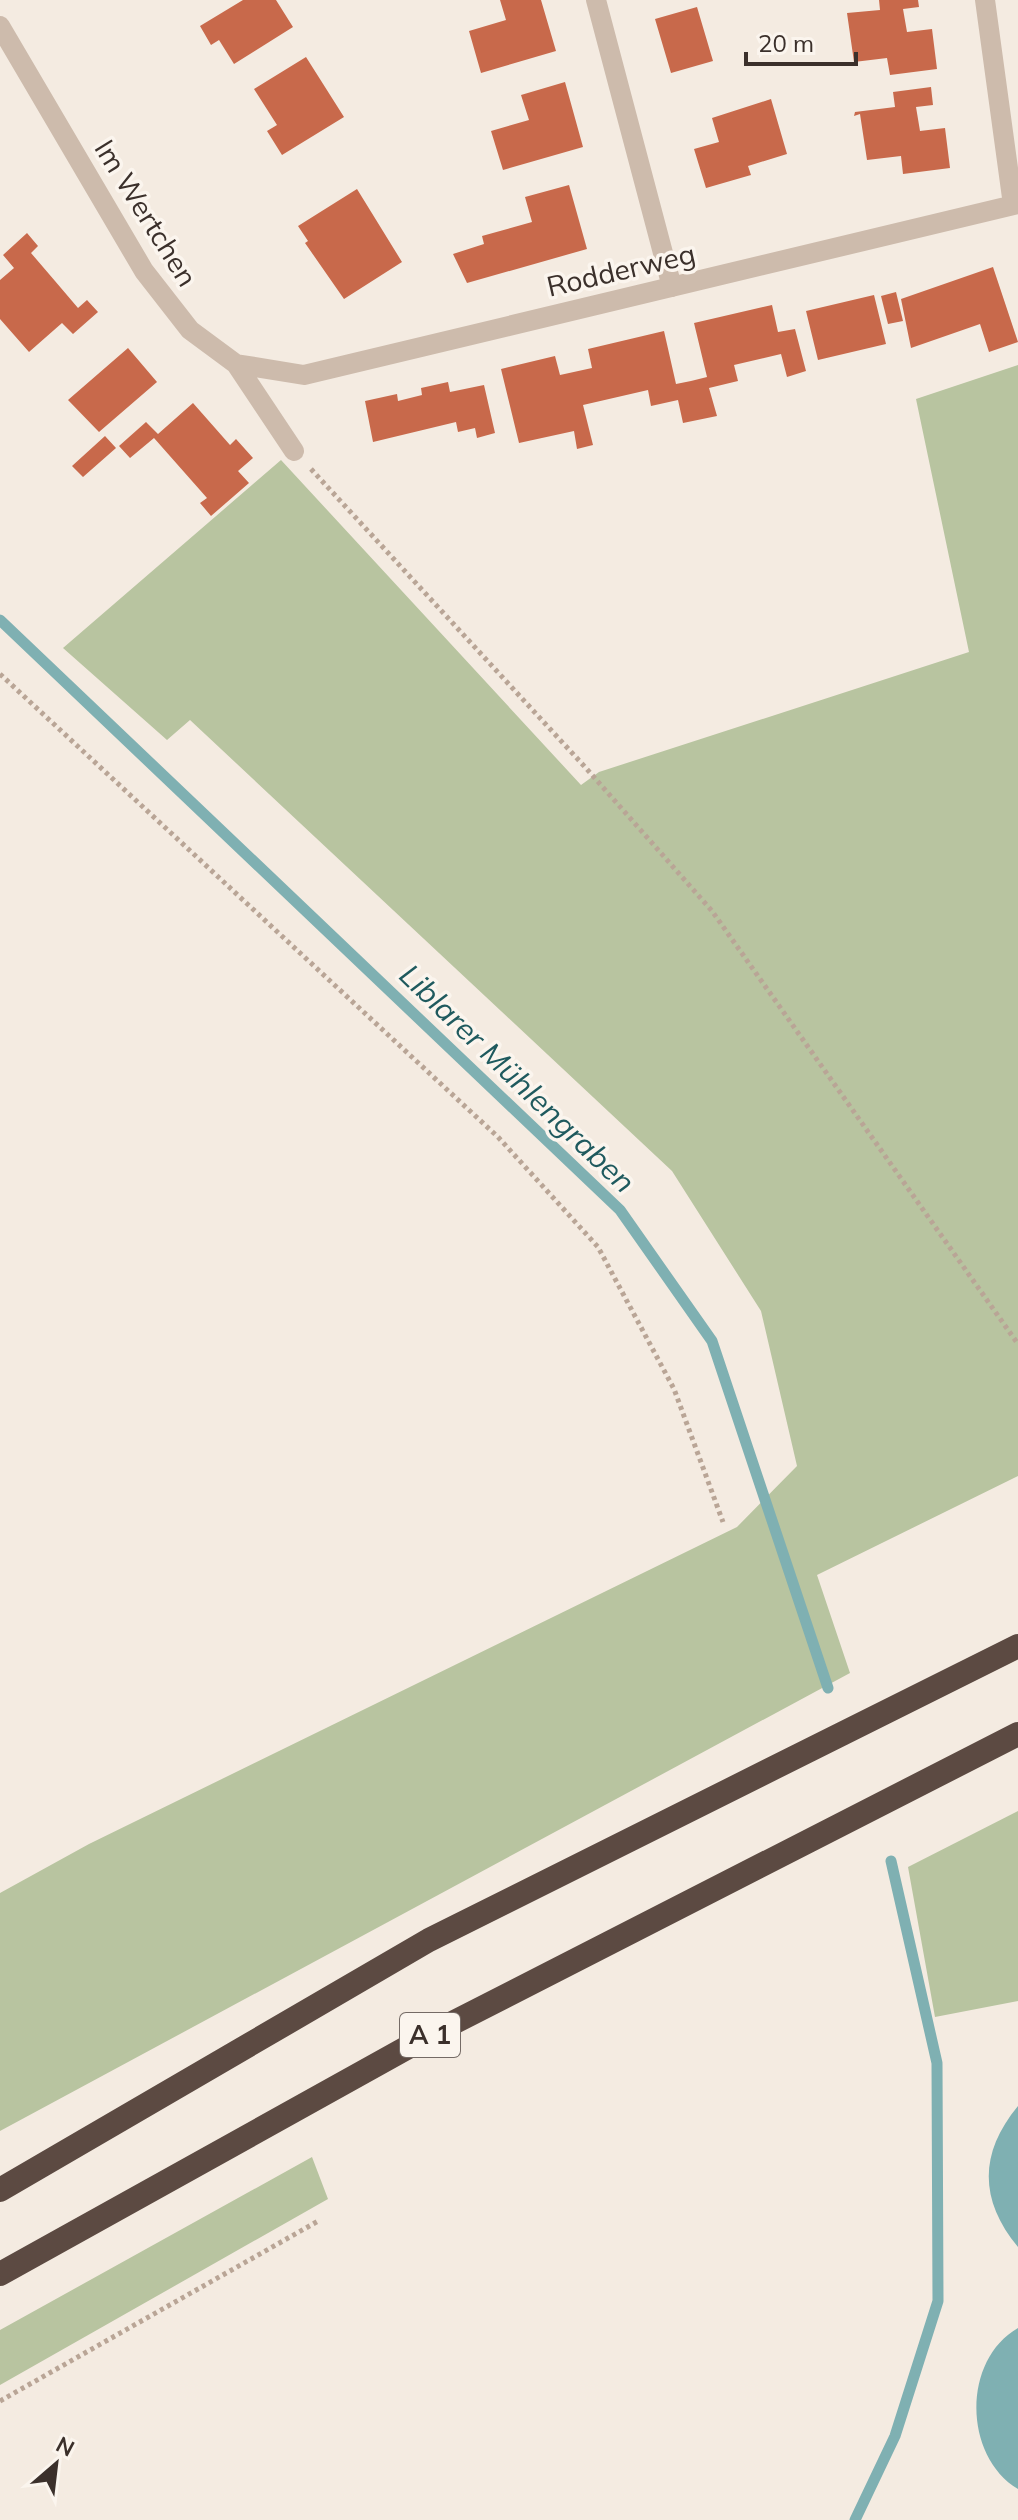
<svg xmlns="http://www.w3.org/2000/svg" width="1018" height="2520" font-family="Mulish,sans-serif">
  <rect width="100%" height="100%" fill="#f4ebe1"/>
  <!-- green -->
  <path fill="#b8c4a0" d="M1018,365v1111l-201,99 33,98 -850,458v-238l89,-49 648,-317 60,-61 -36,-155 -89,-140 -482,-451 -23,20 -104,-92 218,-188 300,325 18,-13 370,-120 -53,-253z
    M1018,1811v190l-83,16 -27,-150z
    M312,2157l16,42 -328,186v-55z"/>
  <!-- water -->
  <path fill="#7fb0b2" d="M1018,2106v141c-39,-47 -39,-94 0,-141z
    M1018,2328v161c-55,-33 -56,-129 0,-161z"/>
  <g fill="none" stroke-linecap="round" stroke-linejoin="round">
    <!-- stream -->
    <path stroke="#7fb0b2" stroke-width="11" d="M0,620l620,590 92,131 116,347
      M855,2520l40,-84 43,-135 -1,-238 -46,-202"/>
  </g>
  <!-- building -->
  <path fill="#c8694b" d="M243,0h33l17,27 -59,37 -15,-24 -8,5 -11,-19z
    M500,0h41l15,51 -75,22 -12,-42 37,-11z
    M879,0h39l1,7 -16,2 4,23 25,-3 5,40 -47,6 -3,-17 -33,4 -7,-49 33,-3z
    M697,7l16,54 -42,12 -16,-54z
    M306,57l38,60 -62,38 -15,-24 10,-6 -23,-36z
    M565,82l18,65 -80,23 -12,-39 38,-11 -8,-25z
    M931,87l2,18 -17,2 4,24 25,-3 5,40 -47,6 -2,-18 -34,4 -7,-46 -6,2 1,-4 40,-5 -2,-15z
    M771,99l16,55 -39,12 3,9 -45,13 -12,-39 25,-7 -7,-24z
    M569,185l18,64 -120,34 -14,-29 31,-10 -2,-8 50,-14 -7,-25z
    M357,189l45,73 -58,37 -39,-56 3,-2 -10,-15z
    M27,233l11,13 -7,7 24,28 23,27 9,-8 11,12 -25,22 -11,-11 -33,29 -29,-33v-39l14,-12 -11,-13z
    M993,267l25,75 -29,10 -9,-28 -69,24 -10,-49z
    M896,292l7,29 -15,3 -7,-28z
    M874,295l12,49 -68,16 -12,-49z
    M772,305l6,27 17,-3 11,42 -19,6 -6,-23 -47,11 4,16 -29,7 8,28 -34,7 -5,-23 -27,6 -3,-16 -65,15 10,40 -16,4 -3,-18 -55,12 -18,-74 54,-13 5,19 32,-7 -4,-19 76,-18 12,53 15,-3 16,-4 -13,-54z
    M128,348l29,34 -58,50 -31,-32z
    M448,382l2,10 34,-7 11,48 -18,5 -2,-10 -17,4 -2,-10 -83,20 -8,-41 32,-7 1,7 24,-6 -1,-7z
    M193,403l37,42 6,-6 17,19 -15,13 11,12 -38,33 -11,-13 7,-5 -53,-60 -24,20 -11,-12 27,-24 12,12z
    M105,436l11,12 -33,29 -11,-11z"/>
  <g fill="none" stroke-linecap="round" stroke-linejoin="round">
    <!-- path -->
    <path stroke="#b9a596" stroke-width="5" stroke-dasharray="4 4" stroke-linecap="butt" d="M311,469l274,298 127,144 306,433
      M0,674l498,463 100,110 76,142 49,133
      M0,2401l320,-181"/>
    <!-- minor -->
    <path stroke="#cdbbac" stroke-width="20" d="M596,0l76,287
      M985,0l28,205
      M0,26l144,245 46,59 46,34 58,87
      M236,364l68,11 714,-171"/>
    <!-- highway -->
    <path stroke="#5c4a42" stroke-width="24" d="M0,2190l429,-250 589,-294
      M0,2274l437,-243 581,-297"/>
  </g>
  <g text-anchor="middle" stroke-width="7" stroke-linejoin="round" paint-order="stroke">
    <!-- shield labels -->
    <rect fill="#fbf5ee" stroke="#756b66" stroke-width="2" x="400" y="2013" width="60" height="44" rx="6"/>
    <g font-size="26" font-weight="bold" fill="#3b302b">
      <text x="430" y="2044">A 1</text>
    </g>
    <!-- street labels -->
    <g font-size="28" fill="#3b302b" stroke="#fbf5ee">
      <text transform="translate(146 213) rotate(58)" y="10">Im Wertchen</text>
      <text transform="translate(621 270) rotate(-13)" y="10">Rodderweg</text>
    </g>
    <!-- water labels -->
    <g font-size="30" font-style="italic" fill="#1f5a5e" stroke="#fbf5ee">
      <text transform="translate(517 1079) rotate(44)" y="10">Liblarer Mühlengraben</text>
    </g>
  </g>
  <!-- north arrow -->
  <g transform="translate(56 2464) rotate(28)" stroke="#fbf5ee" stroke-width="6" paint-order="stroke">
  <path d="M0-6L14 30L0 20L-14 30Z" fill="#3b302b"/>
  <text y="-12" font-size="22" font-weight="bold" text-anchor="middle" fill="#3b302b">N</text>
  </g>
  <!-- scale -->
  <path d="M746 52v12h110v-12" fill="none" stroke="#3b302b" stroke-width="4"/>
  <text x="758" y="52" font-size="24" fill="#3b302b" stroke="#fbf5ee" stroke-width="6" paint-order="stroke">20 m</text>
</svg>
